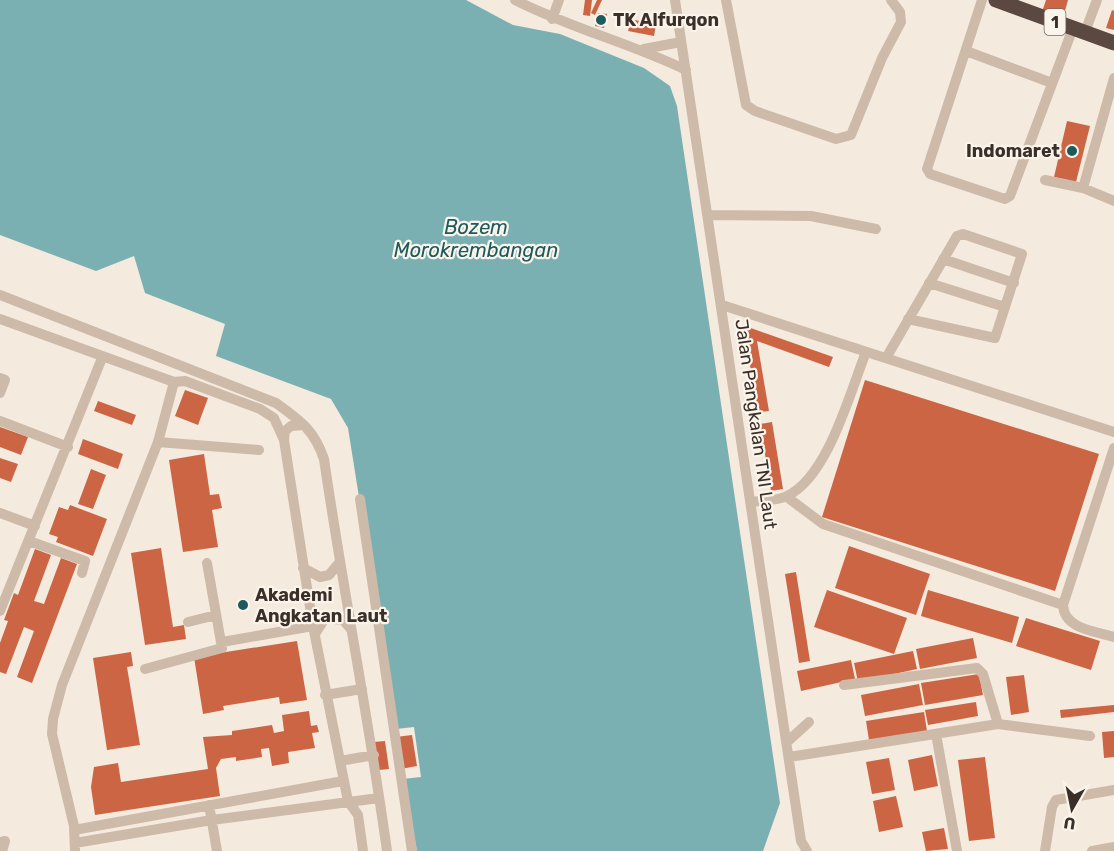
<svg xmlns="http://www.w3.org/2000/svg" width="1114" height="851" font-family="Rubik,sans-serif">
  <rect width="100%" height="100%" fill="#f4eade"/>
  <!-- water -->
  <path fill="#7bb0b3" d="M0,0h466l47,25 47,9 84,34 26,18 7,20 103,697 -17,48h-346l-14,-72 18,-2 -7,-50 -18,2 -48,-301 -17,-29 -115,-43 9,-32 -80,-31 -11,-37 -38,15 -96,-36z"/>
  <!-- building -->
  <path fill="#cc6544" d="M585,0h7l-2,16 -7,-1z
    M597,0h5l-7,15 -4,-2z
    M1046,0h22l-5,18 -21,-6z
    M1112,10l2,1v19l-8,-2z
    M598,13l9,1 -3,14 -9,-2z
    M631,19l25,6 -2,11 -26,-5z
    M1067,121l23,5 -14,56 -22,-5z
    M748,327l85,30 -4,10 -72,-26 12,70 -11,1 -13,-76z
    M865,380l234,74 -44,137 -233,-74z
    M185,390l23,8 -10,27 -23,-9z
    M98,401l38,14 -4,10 -38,-14z
    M772,422l11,67 -12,2 -11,-67z
    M0,427l28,10 -7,18 -21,-8z
    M83,439l40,15 -5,15 -40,-15z
    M204,454l6,41 9,-1 3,14 -10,2 6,37 -35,5 -14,-92z
    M0,458l18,6 -7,18 -11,-4z
    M91,469l15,6 -13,34 -15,-5z
    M70,505l37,14 -14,37 -37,-14 2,-5 -9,-3 10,-27 9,3z
    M849,546l81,28 -14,41 -81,-27z
    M161,548l12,79 11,-2 2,14 -41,6 -14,-92z
    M35,549l16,6 -17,46 10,3 17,-46 16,6 -45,119 -15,-6 17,-46 -10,-4 -18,47 -6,-2v-29l8,-22 -4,-1 10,-27 4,2z
    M796,572l14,89 -11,2 -14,-89z
    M827,590l80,28 -13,36 -80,-27z
    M928,590l91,27 -7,26 -91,-27z
    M1026,618l74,23 -9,29 -75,-24z
    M973,638l4,20 -57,11 -4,-20z
    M297,641l10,59 -27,4 -1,-7 -56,9 1,4 -21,4 -9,-57z
    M913,651l4,18 -59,13 -4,-19z
    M131,652l2,14 -6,1 13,78 -33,5 -14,-92z
    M851,660l4,19 -54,12 -4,-20z
    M979,674l4,21 -58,10 -4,-22z
    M1024,675l5,37 -18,3 -5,-38z
    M919,684l4,21 -58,11 -4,-21z
    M976,702l2,14 -50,9 -3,-15z
    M1114,705v7l-53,6 -1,-8z
    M309,711l2,15 6,-1 2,7 -7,1 3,15 -27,4 1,11 -17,3 -3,-18 -8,1 1,8 -26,4v-4l-15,2 -5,9 4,28 -125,19 -4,-28 3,-20 24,-4 3,19 87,-13 -5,-32 29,-2v-4l40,-6 2,8 10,-2 -2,-16z
    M924,712l3,19 -58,9 -3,-19z
    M1114,731v26l-10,1 -2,-26z
    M412,735l5,31 -16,3 -5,-32z
    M385,741l4,28 -10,1 -5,-28z
    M932,755l6,31 -24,5 -6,-31z
    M985,757l10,81 -26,3 -11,-81z
    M889,758l6,32 -23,4 -6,-32z
    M896,796l7,31 -24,5 -6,-31z
    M944,828l4,21 -22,2 -4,-19z"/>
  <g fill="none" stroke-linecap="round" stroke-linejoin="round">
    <!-- minor -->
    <path stroke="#cdbaa9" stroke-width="10" d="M515,0c55,28 115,43 171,70
      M675,0l126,841 6,10
      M726,0l20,105 9,6 81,28 15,-4 31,-77 19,-36 -1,-10 -9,-12
      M982,0l-55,169 3,5 75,25 5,-3 63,-168
      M552,19l7,-19
      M1085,32l12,-32
      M644,49l37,-7
      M966,51l86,32
      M1045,180l38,8 31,-110
      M1083,188l31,13
      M709,215l102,1 65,13
      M943,259l71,24
      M929,283l76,24
      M0,295l276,108c25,18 38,27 48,56 19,131 45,261 63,392
      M722,305l392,127
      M0,319l174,63 11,-1 75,28 14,9 10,22 29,186 35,175 10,14 5,36
      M886,358l71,-122 6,-2 59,20 -27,84 -87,-19
      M0,378l5,2 -5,13
      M0,421l68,26
      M284,440l1,-9 6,-5 13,-1
      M158,442l101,8
      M1114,448l-51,157c1,24 32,26 51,32
      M787,497l36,27 240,81
      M360,499l52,352
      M751,502c11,-2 27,-1 36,-6 41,-19 63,-104 79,-144
      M0,513l35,13
      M29,541l56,20 -3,12
      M303,568l17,9 9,-2 10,-12
      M0,611l102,-253
      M188,622l28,-7
      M315,634l10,-16 18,2 7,8
      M222,642l91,-16
      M145,669l77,-21 -15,-85
      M844,685l133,-17 6,6 15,50
      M325,695l37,-6
      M936,734l21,117
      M787,742l22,-20
      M789,757l209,-33 92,12
      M340,761l34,-6
      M209,805l8,46
      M74,830l269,-49
      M0,842l5,-1 -3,10
      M75,843l137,-23 167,-22
      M75,851l-1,-25 -22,-92 1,-15 9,-34 96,-243 16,-60
      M1045,851l7,-44 4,-7 58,-10
      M1092,851l22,-4"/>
    <!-- highway -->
    <path stroke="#5b4840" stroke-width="15" d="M996,0l118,43"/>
  </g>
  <!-- markers -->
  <g fill="#1c5a5e" stroke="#fbf4eb" stroke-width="2">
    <circle cx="601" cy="20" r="6"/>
    <circle cx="1072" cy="151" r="6"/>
    <circle cx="243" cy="605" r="6"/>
  </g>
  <g text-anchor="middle" stroke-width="4.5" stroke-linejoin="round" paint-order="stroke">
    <!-- shield labels -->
    <rect fill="#fbf4eb" stroke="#746a63" stroke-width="1.5" x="1044.5" y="9" width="21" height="26" rx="4.5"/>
    <g font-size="16" font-weight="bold" fill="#3a2f29">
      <text x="1055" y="28">1</text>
    </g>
    <!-- poi labels -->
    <g font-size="18" font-weight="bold" fill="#3a2f29" stroke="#fbf4eb" text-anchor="start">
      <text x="613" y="26">TK Alfurqon</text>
      <text x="1060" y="157" text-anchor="end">Indomaret</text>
      <text x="255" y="601">Akademi<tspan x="255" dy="21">Angkatan Laut</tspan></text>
    </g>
    <!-- street labels -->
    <g font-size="18" fill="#3a2f29" stroke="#fbf4eb">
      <text transform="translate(756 424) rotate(82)" y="6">Jalan Pangkalan TNI Laut</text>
    </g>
    <!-- water labels -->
    <g font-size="20" font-style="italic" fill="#1c5a5e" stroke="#fbf4eb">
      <text x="476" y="234">Bozem<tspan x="476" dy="23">Morokrembangan</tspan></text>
    </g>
  </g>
  <!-- north arrow -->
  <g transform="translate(1072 809) rotate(189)" stroke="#fbf4eb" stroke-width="4.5" paint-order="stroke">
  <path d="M0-4.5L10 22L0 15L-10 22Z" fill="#3a2f29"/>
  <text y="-9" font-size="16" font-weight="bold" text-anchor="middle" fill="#3a2f29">U</text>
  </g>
</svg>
